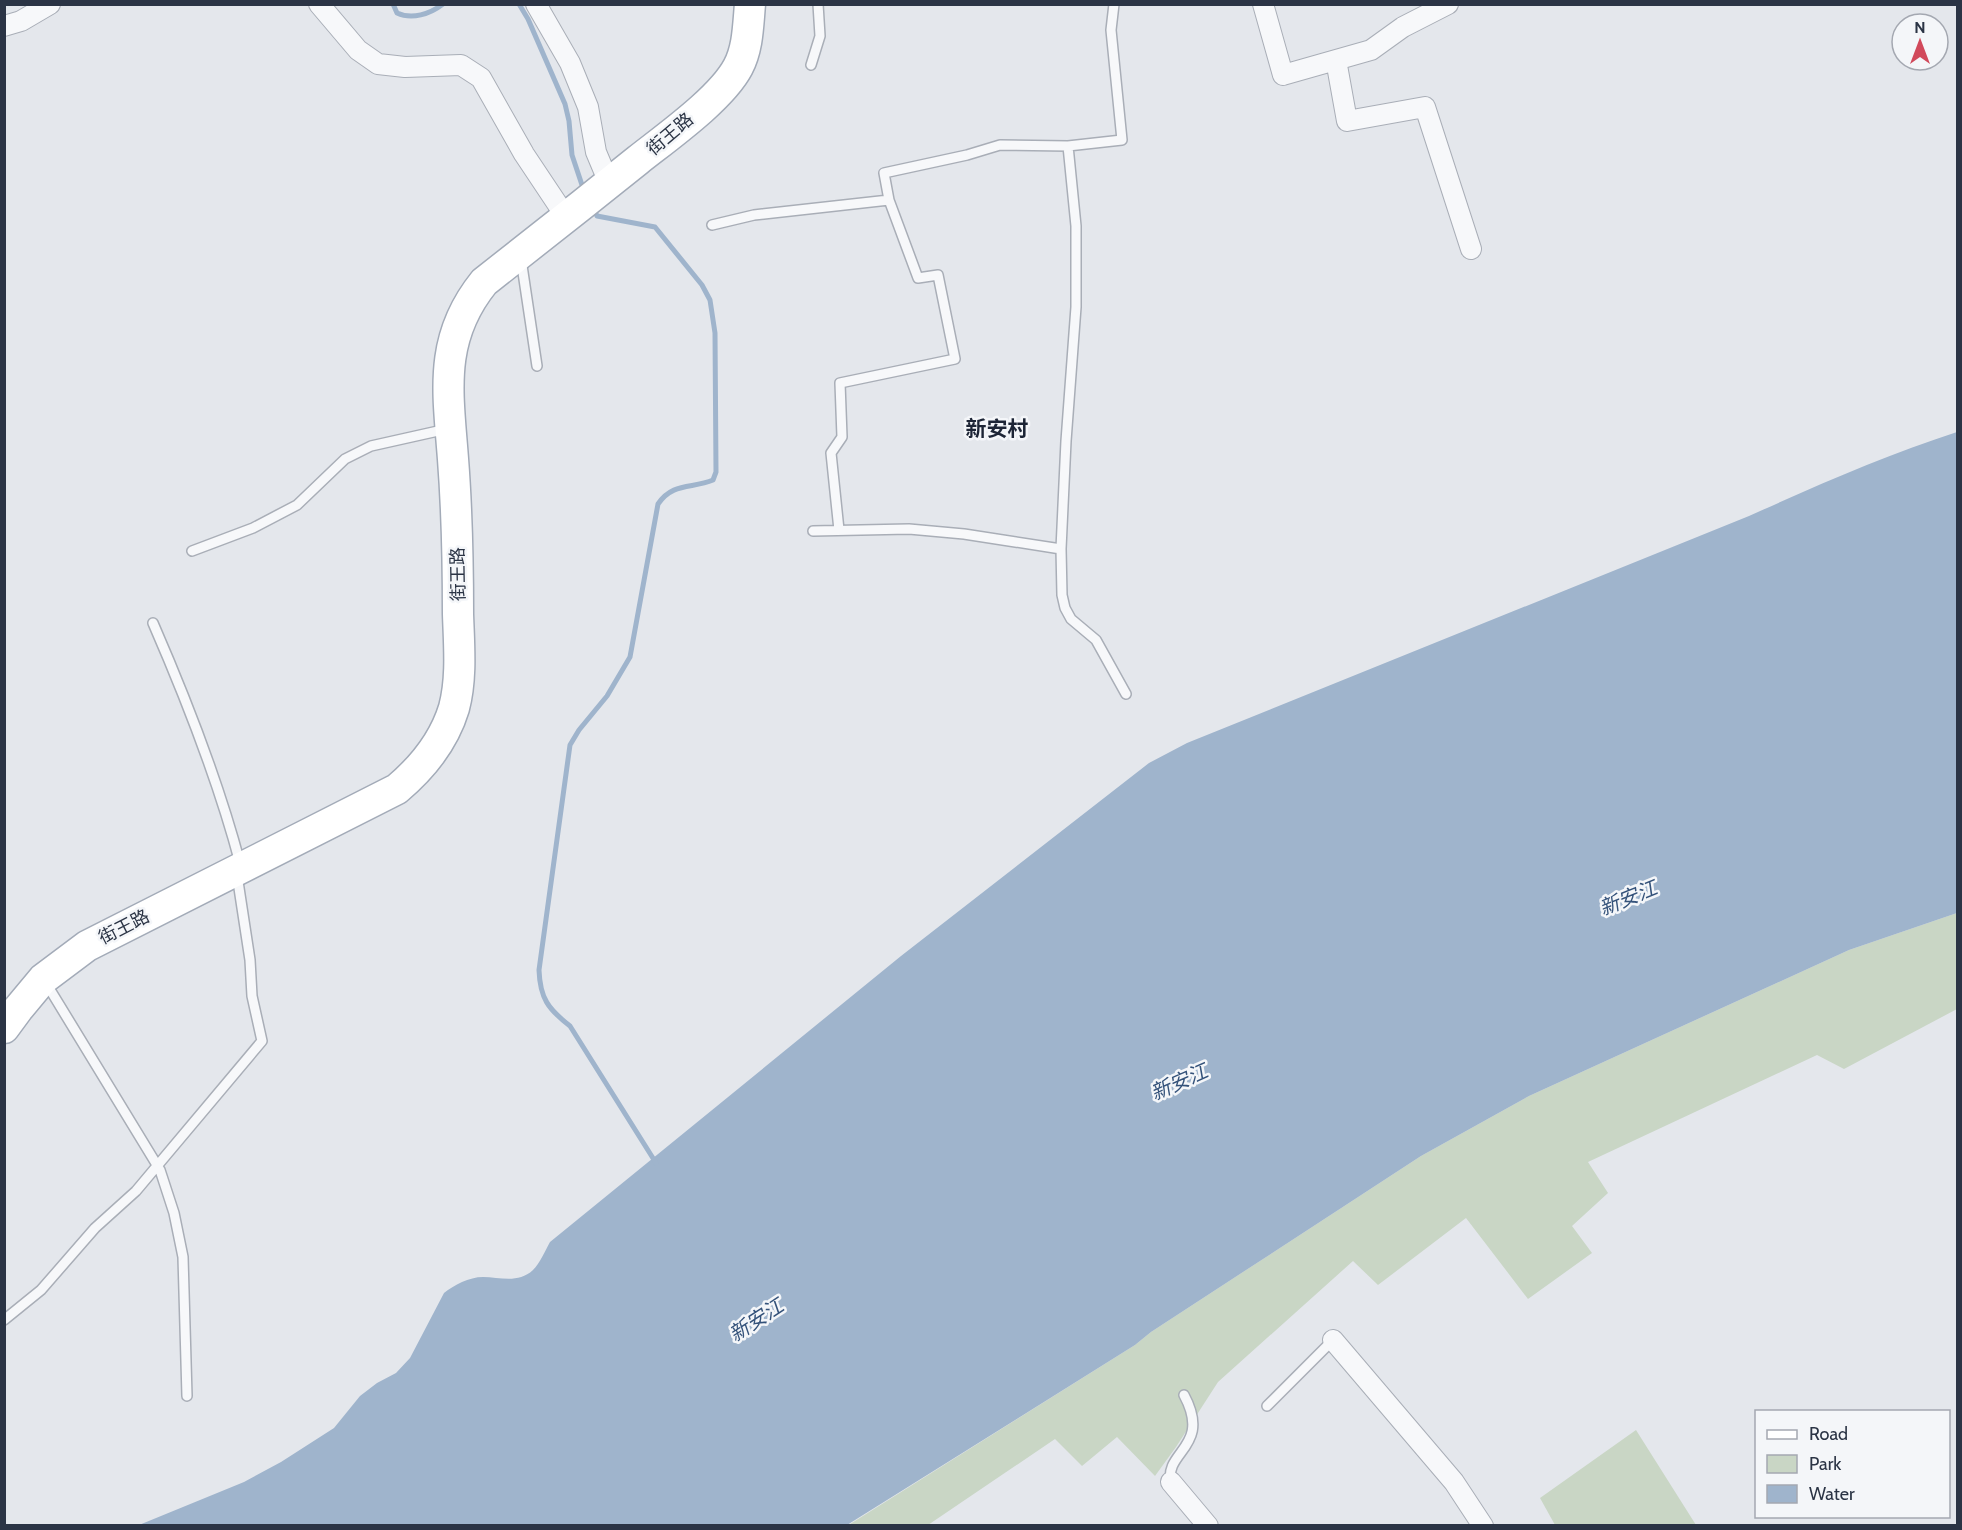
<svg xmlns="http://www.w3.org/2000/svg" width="1962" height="1530" font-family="Cabin,'Noto Sans SC',sans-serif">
  <rect width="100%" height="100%" fill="#e4e7ec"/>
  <!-- green -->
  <path fill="#c9d6c5" d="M1957,913v96l-113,60 -27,-14 -229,107 20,31 -36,33 20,27 -64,46 -62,-81 -88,67 -25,-24 -135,121 -42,65 -21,29 -38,-39 -35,29 -27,-27 -127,86 -81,1 288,-181 16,-13 270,-176 108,-60 320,-146z
    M1636,1430l60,95h-141l-15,-27z"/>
  <!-- water -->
  <path fill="#9fb4cc" d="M1957,432v481l-108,37 -320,146 -108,60 -270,176 -16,13 -288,180h-708l105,-43 37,-20 53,-34 26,-32 17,-13 19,-10 14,-15 34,-65c10,-8 25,-16 39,-16 17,0 35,7 50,-7 7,-7 12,-19 17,-28l351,-286 248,-193 38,-20 562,-227c69,-31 137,-61 208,-84z"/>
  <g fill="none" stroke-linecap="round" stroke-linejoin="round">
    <!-- stream -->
    <path stroke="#9fb4cc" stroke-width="5" d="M393,4l4,9c15,7 33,1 46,-9
      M519,4l9,15 37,85 4,17 3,34 12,36
      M593,207l4,9 58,11 47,58 8,15 5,33 1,139 -3,8c-21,9 -40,2 -55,24l-28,153 -23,39 -28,34 -9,15 -31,225c1,28 9,39 31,56l86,137"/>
    <defs>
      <path id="lane" d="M1114,4l-3,26 11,110 -54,6 8,80v81l-10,134 -5,108 1,46 3,13 6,11 25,21 30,54
        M811,65l9,-29 -2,-32
        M712,225l42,-10 135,-15 -5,-27 83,-18 33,-10 68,1
        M521,259l16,107
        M839,530l-8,-77 11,-16 -2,-54 115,-24 -17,-84 -20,3 -29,-78
        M813,531l96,-2 55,5 97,15
        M192,551l61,-23 44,-23 48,-46 26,-13 76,-17
        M153,623c34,78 65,157 87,240
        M46,983l114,187 14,43 9,44 4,139
        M4,1320l37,-30 54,-62 41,-37 126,-150 -10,-45 -2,-36 -13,-85
        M1267,1406l66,-66
        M1171,1482c-7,-31 41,-35 13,-87"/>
      <path id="street" d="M319,4l39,46 20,14 27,3 56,-2 20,13 43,76 42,63
        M536,4l34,59 18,44 8,45 13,31
        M1263,4l20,71 88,-25 32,-23 45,-23
        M4,26l17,-5 29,-17
        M1336,60l11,61 78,-14 46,142
        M1333,1340l121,142 29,44
        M1171,1482l37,44"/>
      <path id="primary" d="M4,1028l14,-19 25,-30 44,-33 310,-157c26,-22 47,-48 57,-81 8,-30 5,-63 4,-94 0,-52 -1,-103 -5,-155 -5,-67 -15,-120 31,-177 51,-40 103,-81 154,-122 29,-23 83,-61 100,-93 10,-19 10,-41 12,-63"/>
    </defs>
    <!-- lane casing -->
    <use href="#lane" stroke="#a9aeb7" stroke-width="12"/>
    <!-- street casing -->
    <use href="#street" stroke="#a9aeb7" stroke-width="22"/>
    <!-- primary casing -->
    <use href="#primary" stroke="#a3abb8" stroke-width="33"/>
    <!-- lane -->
    <use href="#lane" stroke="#f7f8fa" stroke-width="9"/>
    <!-- street -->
    <use href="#street" stroke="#f7f8fa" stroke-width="20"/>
    <!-- primary -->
    <use href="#primary" stroke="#fff" stroke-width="30"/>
  </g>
  <g text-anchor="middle" stroke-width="5" stroke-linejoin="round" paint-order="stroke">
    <!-- street labels -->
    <g font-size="18" fill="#2b3445" stroke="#f4f6f9">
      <text transform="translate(670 134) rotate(-40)" y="6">街王路</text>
      <text transform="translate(458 574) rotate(-91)" y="6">街王路</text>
      <text transform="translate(124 927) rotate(-27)" y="6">街王路</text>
    </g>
    <!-- water labels -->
    <g font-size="20" font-style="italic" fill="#34527a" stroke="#f4f6f9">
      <text transform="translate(1628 898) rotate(-22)" y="7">新安江</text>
      <text transform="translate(1179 1082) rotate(-24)" y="7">新安江</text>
      <text transform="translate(756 1320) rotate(-33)" y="7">新安江</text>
    </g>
    <!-- quarter labels -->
    <g font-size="21" font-weight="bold" fill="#1d2536" stroke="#f4f6f9">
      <text x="997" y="436">新安村</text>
    </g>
  </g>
  <!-- border -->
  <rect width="1962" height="1530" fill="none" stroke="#2b3445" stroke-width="12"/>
  <!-- legend -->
  <rect x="1755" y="1410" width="195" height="108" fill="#f4f6f9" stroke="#a4a8b1" stroke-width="1.5"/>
  <rect x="1767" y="1430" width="30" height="9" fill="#ffffff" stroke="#a4a8b1" stroke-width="1.5"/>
  <text x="1809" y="1440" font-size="18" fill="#2b3445">Road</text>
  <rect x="1767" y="1455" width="30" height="18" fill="#c9d6c5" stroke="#a4a8b1" stroke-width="1.5"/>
  <text x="1809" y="1470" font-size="18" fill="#2b3445">Park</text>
  <rect x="1767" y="1485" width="30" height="18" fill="#9fb4cc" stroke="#a4a8b1" stroke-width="1.5"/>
  <text x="1809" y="1500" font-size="18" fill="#2b3445">Water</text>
  <!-- north arrow -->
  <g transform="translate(1920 42)"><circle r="28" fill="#f4f6f9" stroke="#a4a8b1" stroke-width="1.5"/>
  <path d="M0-4.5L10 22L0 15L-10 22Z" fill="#d1495b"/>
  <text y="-9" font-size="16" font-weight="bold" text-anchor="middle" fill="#2b3445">N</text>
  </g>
</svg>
